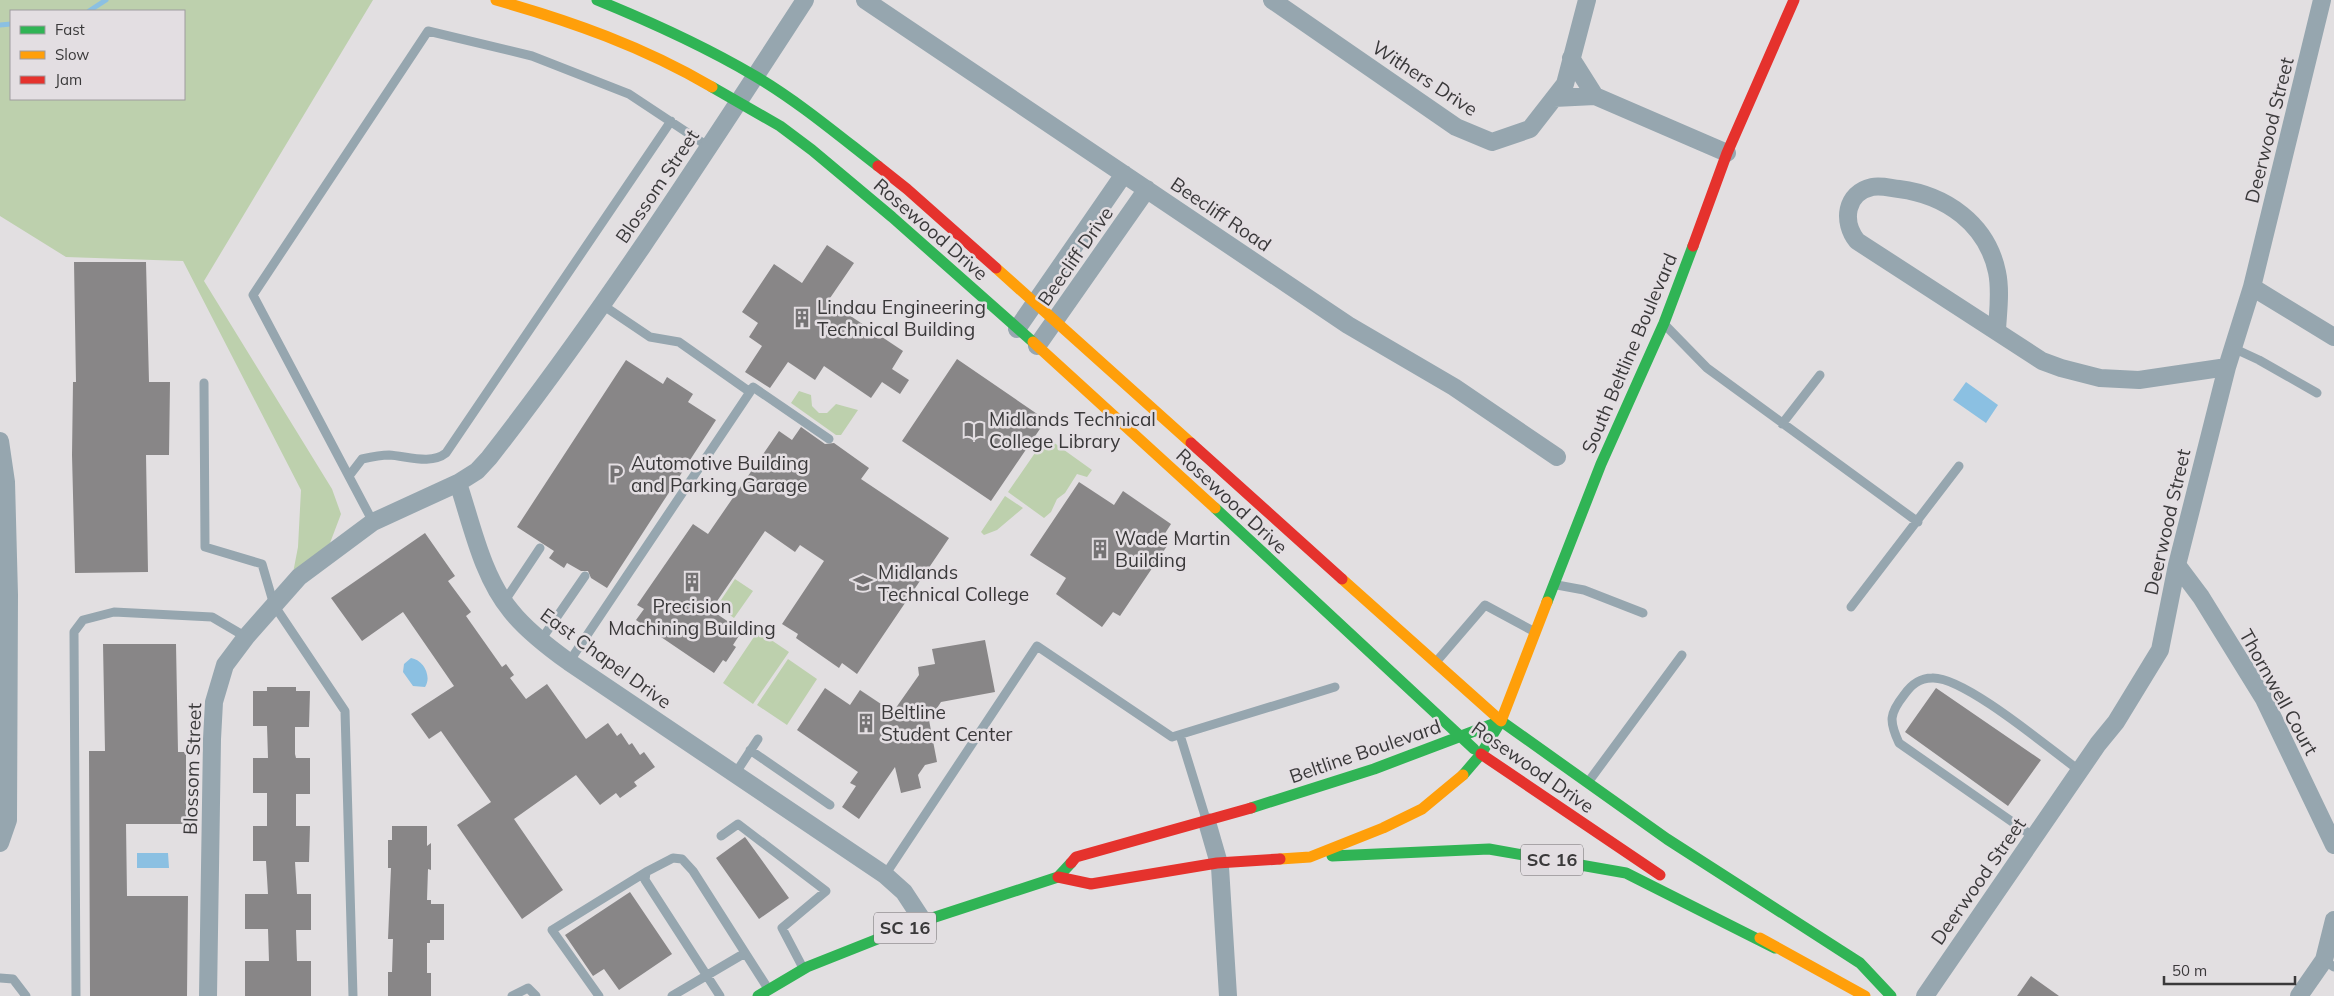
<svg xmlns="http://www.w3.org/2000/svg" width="2334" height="996" font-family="Mulish,sans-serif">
  <rect width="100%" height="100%" fill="#e2dfe1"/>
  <!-- green -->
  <path fill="#bdd0ad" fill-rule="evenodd" d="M0,0h373l-169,281 128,208 9,25 -11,29 -37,30 5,-26 3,-57 -118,-229 -117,-4 -66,-41zM11,11h173v88h-173z
    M799,391l12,4 1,11 7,7h8l9,-9 22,6 -17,25h-5l-45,-32z
    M1046,437l46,33 -5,7 -10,-3 -12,19 -8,6 -6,13 -7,6 -36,-26z
    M1005,496l18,12 -26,22 -13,5 -3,-3z
    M735,579l18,12 -19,27 -17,-12z
    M758,631l31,21 -36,52 -30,-21z
    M788,659l29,20 -30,46 -30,-20z"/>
  <!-- water -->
  <path fill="#8bc0e2" d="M1966,382l32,23 -12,18 -33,-23z
    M411,658c13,2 21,19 14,29l-12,-1 -10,-14 1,-8z
    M137,853h31l1,15h-32z"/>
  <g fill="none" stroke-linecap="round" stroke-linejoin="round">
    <!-- stream -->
    <path stroke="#8bc0e2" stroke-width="5" d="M89,11l17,-11
      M0,25l11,-1"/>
  </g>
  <!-- building -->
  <path fill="#888687" d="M827,245l27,18 -26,38 75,50 -11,18 17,11 -9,14 -18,-12 -11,16 -47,-32 -9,14 -27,-18 -18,26 -25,-16 17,-26 -13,-9 9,-14 -16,-11 32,-48 28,19z
    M74,262h72l3,120h21l-1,73h-23l2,117 -73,1 -3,-118 1,-73h3z
    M957,359l89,61 -55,81 -89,-60z
    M626,360l37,24 4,-7 26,17 -5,8 28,18 -109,168 -16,-10 -3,-7h-7l-14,-8 -3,5 -15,-10 5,-7 -37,-24z
    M801,427l24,17 9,-1 35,25 -8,11 88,59 -92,136 -15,-11 -3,5 -43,-30 2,-4 -16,-10 42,-63 -24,-16 -5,7 -30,-21 -54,79 31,21 -9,14 3,2 -10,15 -3,-2 -9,13 -78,-53 8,-11 -7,-4 56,-81 15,10 71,-103 13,9z
    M1079,482l35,23 9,-14 48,33 -9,14 7,5 -49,73 -7,-4 -11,15 -46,-33 10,-16 -36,-23z
    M425,533l30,43 -7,5 23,31 -5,4 36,51 4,-3 8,11 -4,3 16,21 21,-15 39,55 22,-16 9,13 4,-3 8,12 3,-2 8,12 4,-3 11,15 -21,15 3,4 -17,12 -4,-5 -16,12 -24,-30 -62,44 49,71 -41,29 -65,-94 34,-23 -50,-71 -12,8 -18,-25 43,-28 -51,-74 -41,29 -31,-43z
    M985,640l10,52 -54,10 -12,18 8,42 -12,3 -7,10 3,13 -20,5 -6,-26 -36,52 -17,-12 14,-21 -6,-3 8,-11 -61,-42 28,-42 25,17 10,-15 33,22 26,-37 -1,-8 17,-3 -3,-15z
    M103,644h73l2,108h8v72h-60l1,72h61l-1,100h-97l-1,-245h16z
    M267,687h29v4h14l-1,36h-14v27l1,4h14v36h-14v32h14l-1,36h-14l2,32h14v36h-15l1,31h14v35h-66v-35h24l-1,-32h-23v-35h23l-2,-33h-13v-35h14v-33h-14v-35h15l-1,-32h-14v-35h14z
    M1936,688l105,72 -33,46 -103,-74z
    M392,826h35v20l4,-3v27l-3,-1 -1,31h4v4h13v36h-14v3h-3v30h4v23h-43v-24h4l1,-33h-5l3,-71h-3v-28h4z
    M745,837l44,61 -30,21 -43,-61z
    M630,892l42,62 -53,36 -15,-21 -11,7 -28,-41z
    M2031,976l28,20h-42z"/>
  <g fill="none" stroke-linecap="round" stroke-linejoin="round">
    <!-- lane -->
    <path stroke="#96a6af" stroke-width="9" d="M1665,325l42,43 211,154
      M2233,348l26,12 58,33
      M204,383l1,164 57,17 12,41 71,106 8,285
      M750,392l3,-5 76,52
      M1782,424l38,-49
      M349,476l13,-17c9,-2 18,-4 27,-4 18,1 42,10 57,-2l225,-332
      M373,522l-120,-227 175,-264 104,25 97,38 80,53
      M1557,585l27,5 59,23
      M504,602l36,-54
      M1851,607l108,-141
      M541,640l44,-64
      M569,662l181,-270 -71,-50 -29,-5 -49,-33
      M1436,662l49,-57 50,27
      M1180,735l26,84
      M750,750l80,55
      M735,774l23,-35
      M1589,781l93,-126
      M721,836l17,-12 88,67 -44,37 20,38
      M2034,837l-135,-94c-10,-22 -10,-29 5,-48 7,-10 15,-17 28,-17 32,-2 119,72 148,93
      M885,875l152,-229 135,91 163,-50
      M2324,960l10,7
      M0,978l13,1 13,17
      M76,996l-2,-364 9,-12 31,-8 98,5 34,20
      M512,996l16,-8 8,8
      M599,996l-47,-66 94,-58
      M672,996l73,-43
      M720,996l-75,-116 1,-8 27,-14 9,1 11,12 74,116"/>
    <!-- street -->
    <path stroke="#96a6af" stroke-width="18" d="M805,0c-101,155 -202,312 -316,458l-12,13 -19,12c14,42 24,93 53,128 16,20 37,36 58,51l316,213 19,17 19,29
      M865,0l483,325 106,62 103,70
      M1272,0l184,127 36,15 38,-13 35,-45 22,-84
      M1571,58l24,38
      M1554,98l41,-2 132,57
      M2252,287l82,50
      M1017,329l107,-155
      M1997,330c1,-19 4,-39 0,-58 -10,-48 -51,-77 -98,-83 -9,-1 -18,-4 -27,-2 -27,6 -30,35 -15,54l185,120 19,7 39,10 39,2 88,-13
      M1037,346l110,-157
      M0,441l6,41 3,113 -1,225 -8,23
      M2177,565l24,32 63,102 70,146
      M1207,822l13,45 8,129
      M208,996l4,-257 2,-37 11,-37 21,-28 53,-60 74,-55 85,-39
      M1925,996l173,-252 18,-22 44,-72 17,-85 50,-198 25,-80 70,-287
      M2299,996l25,-36 10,-40"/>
    <!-- fast -->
    <path stroke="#30b455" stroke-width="11" d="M597,0c54,22 107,46 158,76 44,26 83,59 123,90
      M712,87l68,39 32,24 80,67 141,125
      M1215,508l259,241
      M1547,602l54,-138 63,-141 29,-77
      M1501,721l166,118 193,124 31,33
      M1463,775l18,-21 20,-33
      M1251,808l123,-39 127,-48
      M1332,856l157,-7 137,24 149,75
      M758,996l49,-29 116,-46 135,-44 13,-14"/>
    <!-- slow -->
    <path stroke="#ff9f0a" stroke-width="11" d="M496,0c75,21 148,47 216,87
      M996,268l195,175
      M1033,342l182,166
      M1342,579l159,142 46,-119
      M1280,859l30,-2 73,-29 39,-19 41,-34
      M1760,938l105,58"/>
    <!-- jam -->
    <path stroke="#e5322d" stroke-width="11" d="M878,166l29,23 89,79
      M1693,246l34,-93 67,-153
      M1191,443l151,136
      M1481,754l179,121
      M1071,863l5,-6 175,-49
      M1058,877l33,7 126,-21 63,-4"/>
  </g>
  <!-- icons -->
  <defs>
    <symbol id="building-bare" viewBox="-9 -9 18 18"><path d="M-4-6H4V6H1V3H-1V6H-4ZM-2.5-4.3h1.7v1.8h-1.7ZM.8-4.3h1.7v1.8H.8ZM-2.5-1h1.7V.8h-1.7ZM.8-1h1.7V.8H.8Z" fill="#757374" stroke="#e3dee2" stroke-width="2.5" paint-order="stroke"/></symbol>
    <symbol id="library-bare" viewBox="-9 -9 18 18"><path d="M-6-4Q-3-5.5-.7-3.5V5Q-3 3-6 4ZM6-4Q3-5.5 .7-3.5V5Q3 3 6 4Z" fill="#757374" stroke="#e3dee2" stroke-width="2.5" paint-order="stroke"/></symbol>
    <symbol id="parking-bare" viewBox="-9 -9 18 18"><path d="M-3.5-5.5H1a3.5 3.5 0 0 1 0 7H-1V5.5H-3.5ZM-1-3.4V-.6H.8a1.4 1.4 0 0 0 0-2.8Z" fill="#757374" stroke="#e3dee2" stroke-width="2.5" paint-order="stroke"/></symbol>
    <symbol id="school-bare" viewBox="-9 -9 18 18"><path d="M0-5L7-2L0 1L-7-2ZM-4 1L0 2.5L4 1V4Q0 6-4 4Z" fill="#757374" stroke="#e3dee2" stroke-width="2.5" paint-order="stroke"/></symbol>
  </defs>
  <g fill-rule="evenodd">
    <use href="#building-bare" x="788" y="304" width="28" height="28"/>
    <use href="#library-bare" x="960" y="416" width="28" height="28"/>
    <use href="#parking-bare" x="602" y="460" width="28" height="28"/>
    <use href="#building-bare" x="1086" y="535" width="28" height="28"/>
    <use href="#building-bare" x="678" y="568" width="28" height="28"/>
    <use href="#school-bare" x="849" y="569" width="28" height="28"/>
    <use href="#building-bare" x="852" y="709" width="28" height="28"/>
  </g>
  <g text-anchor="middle" stroke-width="5" stroke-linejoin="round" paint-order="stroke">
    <!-- shield labels -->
    <g fill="#e3dee2" stroke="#6d6a6c" stroke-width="1">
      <rect x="1521" y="844.5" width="62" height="31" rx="4"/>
      <rect x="874" y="912.5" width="62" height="31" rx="4"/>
    </g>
    <g font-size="18" font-weight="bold" fill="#3a393a">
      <text x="1552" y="866">SC 16</text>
      <text x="905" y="934">SC 16</text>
    </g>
    <!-- street labels -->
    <g font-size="19" fill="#3a393a" stroke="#e3dee2">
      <text transform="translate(1425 78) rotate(33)" y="7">Withers Drive</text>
      <text transform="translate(2269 130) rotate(-76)" y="7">Deerwood Street</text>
      <text transform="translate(657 186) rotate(-56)" y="7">Blossom Street</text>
      <text transform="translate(1221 214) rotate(34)" y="7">Beecliff Road</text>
      <text transform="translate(931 229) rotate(41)" y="7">Rosewood Drive</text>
      <text transform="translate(1075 256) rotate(-55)" y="7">Beecliff Drive</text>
      <text transform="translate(1629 353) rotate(-67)" y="7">South Beltline Boulevard</text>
      <text transform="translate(1232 501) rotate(43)" y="7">Rosewood Drive</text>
      <text transform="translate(2167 522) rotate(-77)" y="7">Deerwood Street</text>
      <text transform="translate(606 658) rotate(36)" y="7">East Chapel Drive</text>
      <text transform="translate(2279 692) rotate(61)" y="7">Thornwell Court</text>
      <text transform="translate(1365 751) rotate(-19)" y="7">Beltline Boulevard</text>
      <text transform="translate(1533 767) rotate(35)" y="7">Rosewood Drive</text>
      <text transform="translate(192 769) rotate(-88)" y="7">Blossom Street</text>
      <text transform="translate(1978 881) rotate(-55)" y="7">Deerwood Street</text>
    </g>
    <!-- poi labels -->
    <g font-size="19" fill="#3a393a" stroke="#e3dee2" text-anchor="start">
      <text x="817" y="314">Lindau Engineering<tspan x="817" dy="22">Technical Building</tspan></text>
      <text x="989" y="426">Midlands Technical<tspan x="989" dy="22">College Library</tspan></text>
      <text x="631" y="470">Automotive Building<tspan x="631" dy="22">and Parking Garage</tspan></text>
      <text x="1115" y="545">Wade Martin<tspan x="1115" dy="22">Building</tspan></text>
      <text x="878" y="579">Midlands<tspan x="878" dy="22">Technical College</tspan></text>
      <text x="692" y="613" text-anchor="middle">Precision<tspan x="692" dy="22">Machining Building</tspan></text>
      <text x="881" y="719">Beltline<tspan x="881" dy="22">Student Center</tspan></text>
    </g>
  </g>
  <!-- legend -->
  <rect x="10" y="10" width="175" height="90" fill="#e3dee2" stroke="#9f9c9f"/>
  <rect x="20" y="26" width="25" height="8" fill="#30b455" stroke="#9f9c9f"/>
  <text x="55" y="35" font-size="15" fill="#3a393a">Fast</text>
  <rect x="20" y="51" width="25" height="8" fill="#ff9f0a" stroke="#9f9c9f"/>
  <text x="55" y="60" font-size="15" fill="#3a393a">Slow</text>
  <rect x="20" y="76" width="25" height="8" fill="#e5322d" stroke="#9f9c9f"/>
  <text x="55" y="85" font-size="15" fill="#3a393a">Jam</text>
  <!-- scale -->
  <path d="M2164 976v8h131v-8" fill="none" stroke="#3a393a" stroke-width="2.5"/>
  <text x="2172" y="976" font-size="15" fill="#3a393a" stroke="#e3dee2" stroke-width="4" paint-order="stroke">50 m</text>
</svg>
